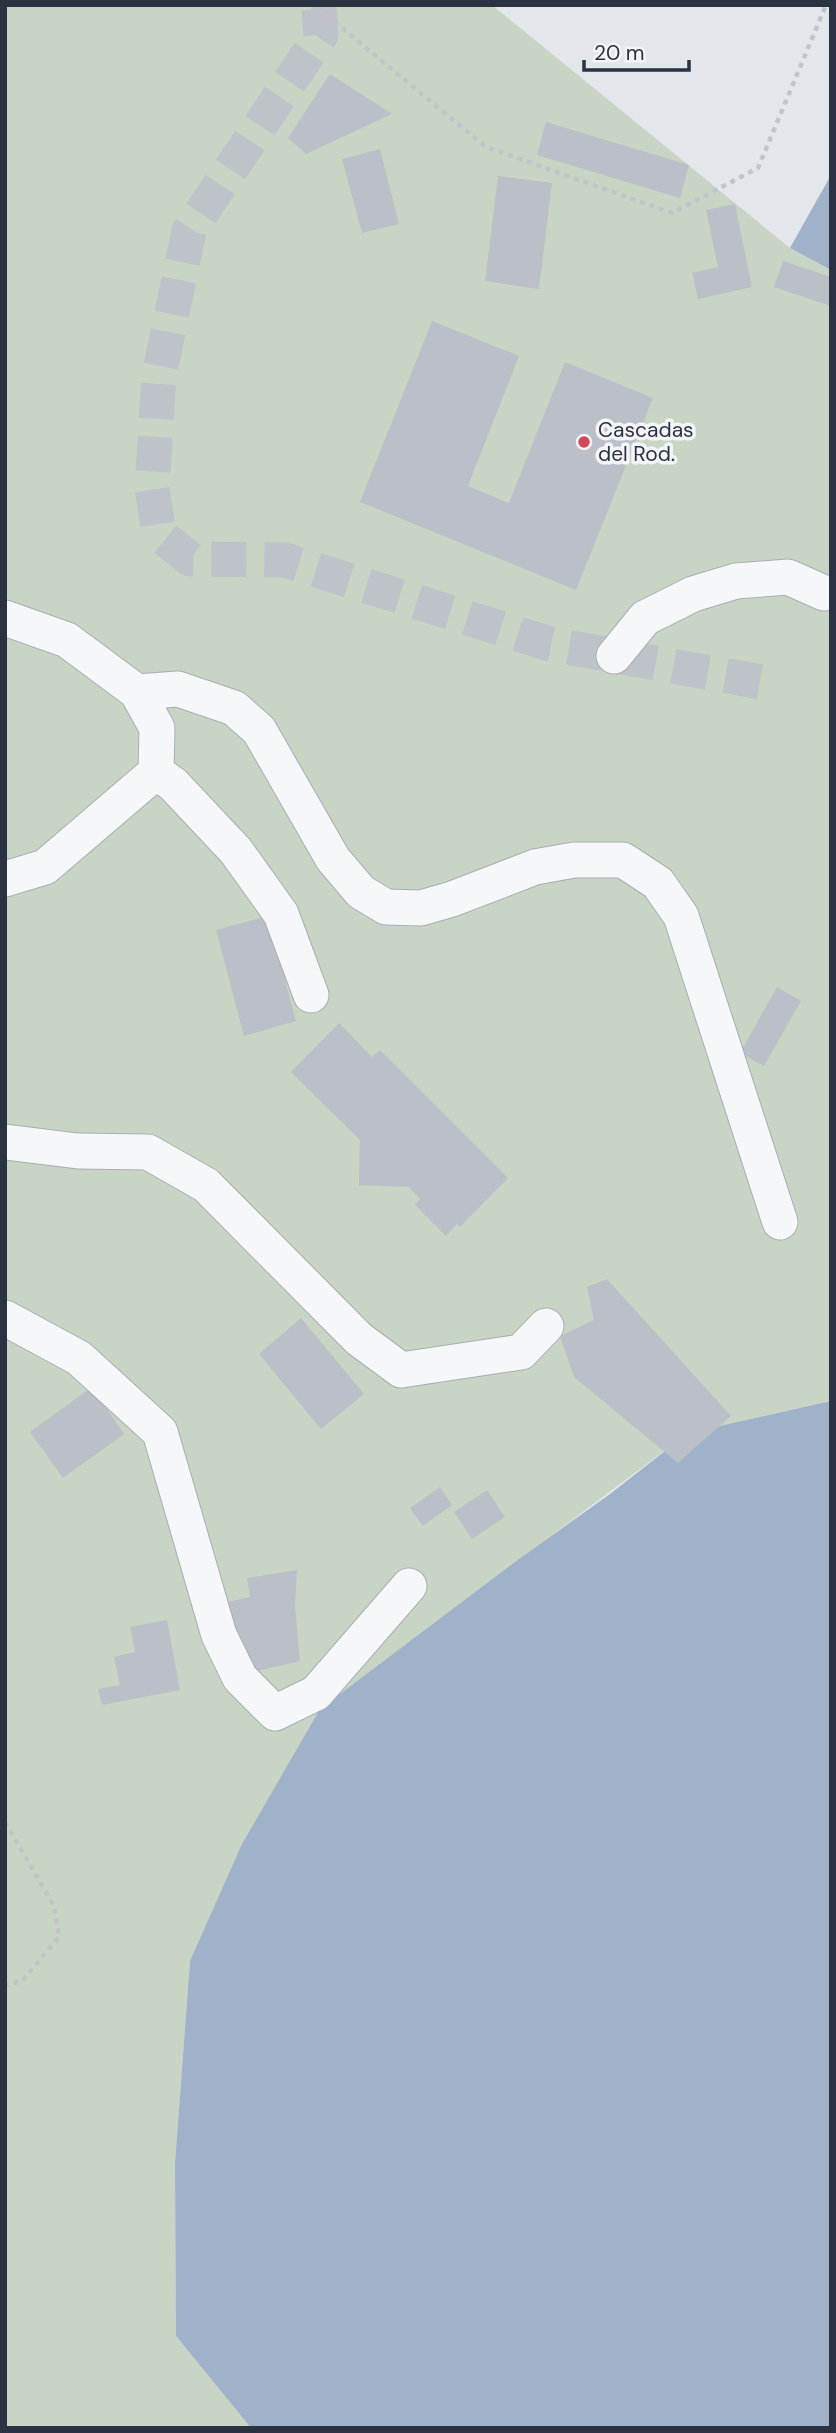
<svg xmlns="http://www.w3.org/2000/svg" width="836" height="2433" font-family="'DM Sans',sans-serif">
  <rect width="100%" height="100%" fill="#e3e6eb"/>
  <!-- green -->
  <path fill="#c8d5c4" d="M5,5h487l298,243 41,22v1131l-143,32 -368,276 -130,252 -15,202 1,173 75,92h-246z"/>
  <!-- water -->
  <path fill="#9fb2ca" d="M831,175v95l-41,-22z
    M831,1401v1027h-580l-75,-92 -1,-173 15,-202 52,-117 78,-135 199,-150 91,-65 78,-61z"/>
  <!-- building -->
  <path fill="#babfc8" d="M330,74l62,40 -86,40 -18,-16z
    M546,122l143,43 -9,33 -143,-43z
    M380,149l19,75 -37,9 -20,-74z
    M498,176l54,7 -13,106 -54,-8z
    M735,204l17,83 -54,12 -6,-26 26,-6 -12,-57z
    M783,261l48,16v29l-57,-19z
    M432,321l87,35 -51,130 41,17 56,-141 88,36 -77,192 -216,-88z
    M268,916l28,105 -52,15 -28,-106z
    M777,987l24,14 -37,65 -24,-13z
    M339,1023l33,34 8,-7 128,128 -48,49 -3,-3 -11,12 -31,-31 5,-6 -11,-12 -50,-2 1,-45 -69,-68z
    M607,1279l124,137 -53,47 -104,-86 -14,-41 34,-16 -7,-33z
    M301,1318l63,76 -43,35 -62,-75z
    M92,1387l32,47 -61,44 -33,-46z
    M440,1487l12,18 -29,21 -13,-18z
    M487,1490l18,27 -33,22 -18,-27z
    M297,1570l-2,36 5,55 -55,13 -17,-72 22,-5 -3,-19z
    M167,1620l13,70 -78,15 -4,-16 22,-4 -6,-28 21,-5 -5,-25z"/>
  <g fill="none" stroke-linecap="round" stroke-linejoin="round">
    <!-- minor-tunnel -->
    <path stroke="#bec2c9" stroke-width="35" stroke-dasharray="35 18" stroke-linecap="butt" d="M315,5l4,4 2,26 -132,196 -30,145 -7,112 7,46 31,25 95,1 265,84 217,39"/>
    <defs>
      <path id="minor" d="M5,618l62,22 70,52 20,36 -1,44 -111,95 -40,12
        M614,656l31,-38 48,-24 43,-13 52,-4 36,16
        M137,692l41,-3 56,19 25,22 74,129 28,33 25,15 35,1 31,-9 83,-32 39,-7h49l35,23 23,33 99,306
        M156,772l17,12 63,67 45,63 30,81
        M5,1142l73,9 70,1 58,33 153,154 42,31 120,-18 25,-26
        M5,1318l74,40 81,74 59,203 21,43 35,35 41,-20 93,-107"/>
    </defs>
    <!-- minor casing -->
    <use href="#minor" stroke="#a8adb5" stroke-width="37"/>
    <!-- path -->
    <path stroke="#c1c4ca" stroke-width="4.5" stroke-dasharray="5 5" stroke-linecap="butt" d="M319,9l167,138 186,66 86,-45 68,-163
      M5,1822l49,84 5,31 -37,44 -17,4"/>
    <!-- minor -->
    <use href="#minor" stroke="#f6f7f9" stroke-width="35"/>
  </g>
  <!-- markers -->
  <circle fill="#cd4b59" stroke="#f3f5f8" stroke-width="2.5" cx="584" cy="442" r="7"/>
  <g text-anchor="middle" stroke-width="7" stroke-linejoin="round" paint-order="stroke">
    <!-- poi labels -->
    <g font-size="21" fill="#2b3343" stroke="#f3f5f8" text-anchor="start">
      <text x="598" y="437">Cascadas<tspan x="598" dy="24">del Rod.</tspan></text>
    </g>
  </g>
  <!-- border -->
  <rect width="836" height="2433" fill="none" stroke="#2b3343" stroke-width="14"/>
  <!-- scale -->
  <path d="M584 60v10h105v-10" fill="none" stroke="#2b3343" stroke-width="3.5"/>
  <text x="594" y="60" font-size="21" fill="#2b3343" stroke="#f3f5f8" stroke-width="5" paint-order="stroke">20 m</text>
</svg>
